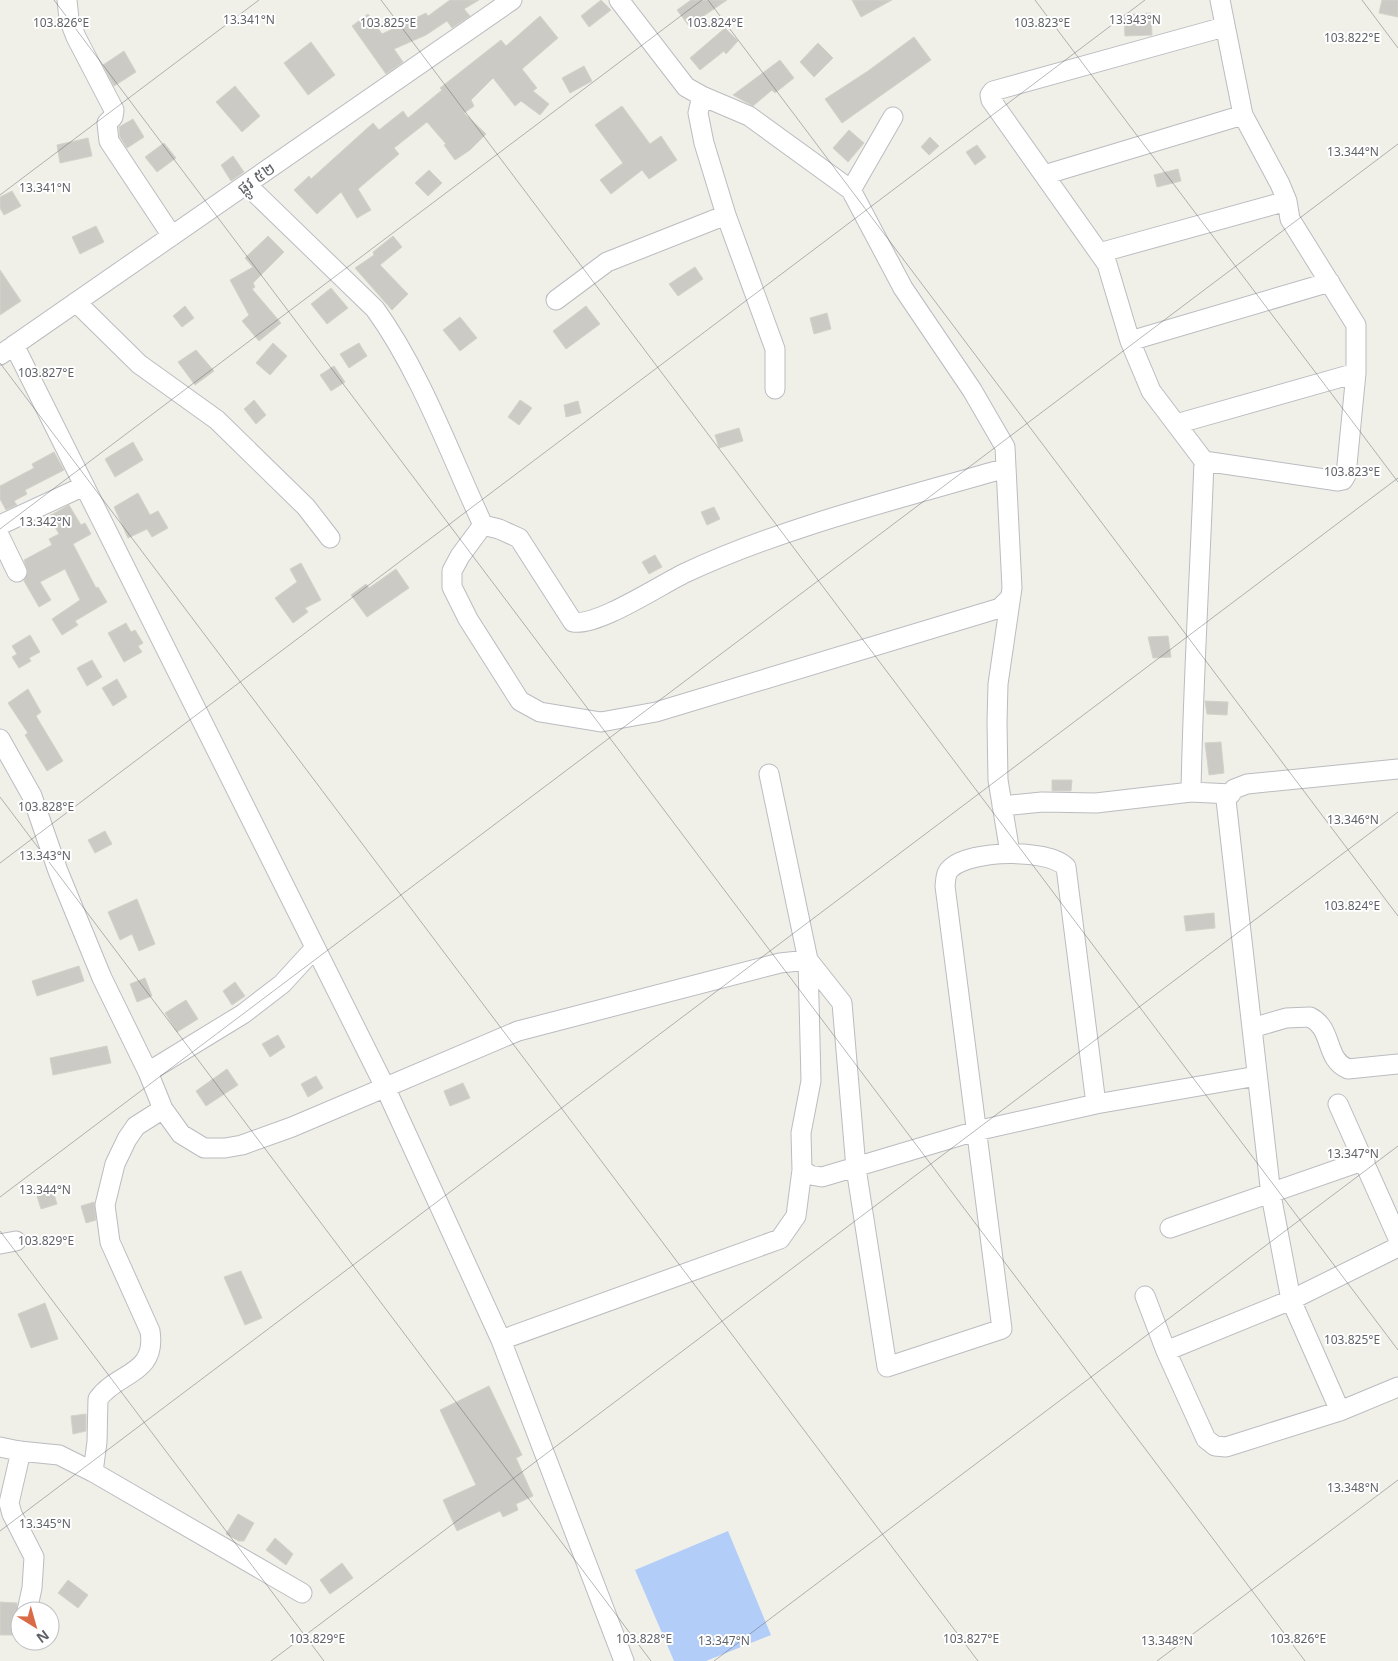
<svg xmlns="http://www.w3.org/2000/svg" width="1398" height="1661" font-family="'Noto Sans','Noto Sans Khmer',sans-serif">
  <rect width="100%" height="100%" fill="#f0f0e9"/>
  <!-- water -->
  <path fill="#b2cdf7" d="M728,1531l43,104 -65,26h-32l-39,-91z"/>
  <!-- building -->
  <path fill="#cccac5" stroke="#d4d2c7" d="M450,0h29l-15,9 6,7 -18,12 -5,-7 -21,14 -32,14 9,13 -17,12 -34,-48 16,-12 14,20 44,-21 2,3z
    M601,0l10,10 -22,17 -8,-11z
    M691,0h36l-38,26 -12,-16z
    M852,0h40l-31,17z
    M1382,0h16v17l-19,-4z
    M1151,13l1,22 -27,1 -1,-21z
    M540,16l18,22 -36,31 15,19 -4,3 16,13 -9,11 -19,-14 -6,5 -22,-28 -22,22 3,6 -10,7 22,21 -16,16 -15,10 -11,-15 2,-1 -19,-22 -33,26 5,6 -41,35 13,21 -14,8 -16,-26 -24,22 -23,-24 15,-14 2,3 62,-56 6,7 24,-19 5,7 34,-28 -2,-2 61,-48 5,6z
    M725,28l13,13 -12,13 -2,-3 -24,19 -10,-12z
    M914,37l17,23 -89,63 -17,-24 43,-28z
    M311,42l24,33 -27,20 -24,-32z
    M818,43l15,15 -19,19 -14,-15z
    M124,51l12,21 -22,14 -11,-21z
    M780,60l14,18 -19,15 -3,-3 -19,16 -20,-11z
    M584,66l8,15 -22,12 -8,-15z
    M235,86l25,30 -18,16 -26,-30z
    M622,106l28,38 11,-8 16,24 -28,19 -7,-9 -31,24 -11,-14 23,-17 -28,-38z
    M133,119l11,18 -17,11 -7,-11 -1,-10z
    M849,130l15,13 -16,19 -15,-14z
    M930,137l9,9 -10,9 -8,-8z
    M88,138l4,18 -32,7 -3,-18z
    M164,143l12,15 -19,14 -12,-15z
    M977,145l9,12 -11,8 -9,-13z
    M233,156l11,16 -13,9 -10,-16z
    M1178,169l3,12 -24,6 -3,-12z
    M429,170l13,13 -14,13 -13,-13z
    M12,191l9,15 -17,9 -4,-7v-11z
    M96,226l8,16 -24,12 -8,-17z
    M268,236l16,16 -31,31 2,4 -3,2 29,34 -22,18 -17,-20 7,-6 -19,-35 23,-13 -8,-9z
    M393,236l9,11 -22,18 28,29 -16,16 -37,-42 19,-13 -1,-3z
    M695,267l8,12 -25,17 -9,-12z
    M0,270l21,31 -21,14z
    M331,288l17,20 -21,16 -16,-20z
    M185,306l9,12 -12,9 -9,-11z
    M586,306l14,18 -34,25 -13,-18z
    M827,313l4,16 -17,5 -4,-16z
    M460,317l17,21 -17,13 -17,-21z
    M273,343l14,13 -17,19 -14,-12z
    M359,343l8,13 -18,12 -9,-14z
    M196,350l18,21 -19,14 -17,-23z
    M334,366l11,16 -14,9 -11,-16z
    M254,400l12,15 -10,9 -12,-15z
    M520,400l12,8 -13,17 -11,-8z
    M578,401l3,12 -15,4 -2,-12z
    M739,428l4,13 -24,7 -4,-13z
    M133,442l10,18 -28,17 -10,-18z
    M54,452l10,18 -39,20 2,4 -13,7 3,4 -11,5 -6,-11v-13l34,-18 -2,-4z
    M138,493l12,22 8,-4 10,17 -16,9 -5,-8 -19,9 -14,-31z
    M69,505l12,20 4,-2 6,11 -18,10 23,44 2,-1 9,15 -32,19 3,4 -16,10 -10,-16 28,-19 -15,-31 -25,13 11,18 -12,7 -15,-26 4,-9 -4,-12 28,-15 -3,-6 10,-5 -10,-18z
    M714,507l6,12 -13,6 -6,-13z
    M655,555l7,12 -13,7 -7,-12z
    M301,563l20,37 -16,8 3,4 -15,11 -18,-25 22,-16 -7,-13z
    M396,569l13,19 -42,29 -16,-22 15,-11 3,4z
    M126,623l5,9 4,-2 8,13 -5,3 4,6 -18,10 -16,-29z
    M30,635l10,17 -11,6 2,3 -12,7 -7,-11 5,-3 -5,-8z
    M1168,636l3,21 -18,1 -5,-21z
    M92,660l10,17 -15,9 -10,-18z
    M117,679l10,18 -14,9 -11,-18z
    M28,689l13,23 -5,4 27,45 -16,10 -22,-36 3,-2 -20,-30z
    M1205,701l23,1 -1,13 -20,-1z
    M1221,742l3,31 -15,2 -4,-32z
    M1052,780h20l-1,11h-19z
    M105,831l7,13 -17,9 -7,-13z
    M137,899l18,45 -16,7 -7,-17 -12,6 -12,-28z
    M1214,913l1,15 -29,3 -2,-15z
    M79,966l5,15 -47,15 -5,-15z
    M145,978l7,18 -15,6 -7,-18z
    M235,982l10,14 -13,9 -9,-14z
    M186,1000l12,19 -21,13 -12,-19z
    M278,1035l7,12 -15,10 -8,-13z
    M107,1046l4,17 -58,12 -3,-17z
    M227,1069l11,16 -32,21 -10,-15z
    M316,1076l7,12 -15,9 -7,-13z
    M463,1083l7,15 -20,8 -6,-15z
    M53,1191l4,13 -16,5 -4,-13z
    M94,1202l2,18 -10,3 -5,-17z
    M241,1271l21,47 -17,7 -21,-48z
    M45,1303l13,36 -27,9 -13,-34z
    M489,1386l33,69 -6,3 17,38 -17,8 2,6 -15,7 -3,-6 -43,20 -14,-31 33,-15 -36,-75z
    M86,1414v17l-13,3 -2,-18z
    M238,1514l16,9 -10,18h-5l-13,-7z
    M275,1538l18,16 -7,11 -20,-15z
    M342,1563l11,15 -23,16 -10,-14z
    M68,1580l20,15 -10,13 -20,-15z
    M0,1602l17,1 1,32h-18z"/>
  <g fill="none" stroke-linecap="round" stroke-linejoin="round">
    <defs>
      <path id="minor" d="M67,0l2,19 7,18 38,73 -1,7 -6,6 2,18 63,95
        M619,0l67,87 16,9 -4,17 6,30 22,72 49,134v40
        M1220,0l23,115 37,69 7,17 3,18 66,106v48l-10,102 -3,5 -5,1 -134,-20 -53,-70 -21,-50 -23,-77 -116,-164 -1,-5 3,-4 231,-64
        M702,96l47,20 102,74 52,98 69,102 33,57 7,141 -14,96 -1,38 1,58 12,73
        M1044,175l199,-60
        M247,185l128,124c45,62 75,145 108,216
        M851,190l42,-73
        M1099,253l188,-52
        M556,300l51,-38 119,-47
        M76,302l63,62 78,56 89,87 24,31
        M1130,341l200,-59
        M14,345l371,742 116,253 123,321
        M0,355l512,-355
        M1176,424l180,-51
        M1204,461c-4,110 -11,221 -13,331l40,2
        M1006,468c-107,31 -220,58 -321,105 -25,12 -88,54 -112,49l-54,-84 -20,-9 -16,-4 -23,31 -8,15v16l16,32 52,82 20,11 61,10 55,-10 344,-104 9,-9
        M0,525l84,-39
        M0,537l17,35
        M0,739l32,57 26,75 44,107 46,94 15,37 18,25 23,14h21l17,-3 50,-18 226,-96 262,-68 28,-3 34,43 14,165 31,199 115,-38 -57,-443c1,-6 0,-13 6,-18 20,-18 96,-20 115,-1l30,237
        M1002,806l40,-4 54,1 95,-11
        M1252,1028l34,-10 24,-1c24,12 14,42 38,52l50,-5
        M148,1072l95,-58 39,-30 33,-36
        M1338,1104l60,134
        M802,1170l8,5 12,2 154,-46 120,-27 161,-28
        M1170,1228l195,-68
        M0,1244l16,-3
        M1145,1296l21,55 40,88 9,7 11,1 114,-36 58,-24
        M501,1340l279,-101 16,-23 6,-46 -1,-37 10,-52 -3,-121 -39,-186
        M1166,1351l125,-51 107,-53
        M1340,1411l-49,-111 -20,-105 -45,-395 8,-11 13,-5 151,-15
        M0,1447l19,4 40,4 34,17 209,121
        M21,1451l-12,52 3,11 22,43 -2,31 -5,23
        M93,1472l4,-30 1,-43c19,-27 59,-24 52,-68l-40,-89 -5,-37 10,-41 12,-25 9,-13 27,-17"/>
    </defs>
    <!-- minor casing -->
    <use href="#minor" stroke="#babcc0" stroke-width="21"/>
    <!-- minor -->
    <use href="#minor" stroke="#fff" stroke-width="19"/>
  </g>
  <!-- ticks -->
  <path fill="none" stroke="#606267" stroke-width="1" stroke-opacity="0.45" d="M54,0l1251,1661M381,0l1017,1350M708,0l690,916M1035,0l363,482M1362,0l36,48M0,195l259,-195M0,363l978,1298M0,529l702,-529M0,797l651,864M0,863l1145,-863M0,1197l1398,-1053M0,1231l324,430M0,1531l1398,-1053M271,1661l1127,-849M714,1661l684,-515M1157,1661l241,-181"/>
  <g text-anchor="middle" stroke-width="4" stroke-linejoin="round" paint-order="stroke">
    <!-- street labels -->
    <g font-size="16" fill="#606267" stroke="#fff">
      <text transform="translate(256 178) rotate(-35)" y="6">ផ្លូវ ៥២</text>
    </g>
  </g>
  <g font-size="12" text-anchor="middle" fill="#606267" stroke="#fff" stroke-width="4" stroke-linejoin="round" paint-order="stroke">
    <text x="249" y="24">13.341°N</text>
    <text x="1135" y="24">13.343°N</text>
    <text x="61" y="27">103.826°E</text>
    <text x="388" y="27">103.825°E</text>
    <text x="715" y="27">103.824°E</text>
    <text x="1042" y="27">103.823°E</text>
    <text x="1352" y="42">103.822°E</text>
    <text x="1353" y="156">13.344°N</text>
    <text x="45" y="192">13.341°N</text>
    <text x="46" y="377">103.827°E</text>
    <text x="1352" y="476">103.823°E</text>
    <text x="45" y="526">13.342°N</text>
    <text x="46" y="811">103.828°E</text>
    <text x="1353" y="824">13.346°N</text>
    <text x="45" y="860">13.343°N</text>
    <text x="1352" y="910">103.824°E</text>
    <text x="1353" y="1158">13.347°N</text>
    <text x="45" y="1194">13.344°N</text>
    <text x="46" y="1245">103.829°E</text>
    <text x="1352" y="1344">103.825°E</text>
    <text x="1353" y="1492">13.348°N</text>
    <text x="45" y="1528">13.345°N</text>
    <text x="317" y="1643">103.829°E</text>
    <text x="644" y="1643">103.828°E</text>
    <text x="971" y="1643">103.827°E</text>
    <text x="1298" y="1643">103.826°E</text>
    <text x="724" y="1645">13.347°N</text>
    <text x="1167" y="1645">13.348°N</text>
  </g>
  <!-- north arrow -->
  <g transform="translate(35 1626) rotate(143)"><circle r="24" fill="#ffffff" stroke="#bfc0c2"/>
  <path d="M0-4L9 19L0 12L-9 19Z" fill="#d96b46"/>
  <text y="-8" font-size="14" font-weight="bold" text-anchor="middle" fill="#606267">N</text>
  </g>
</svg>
